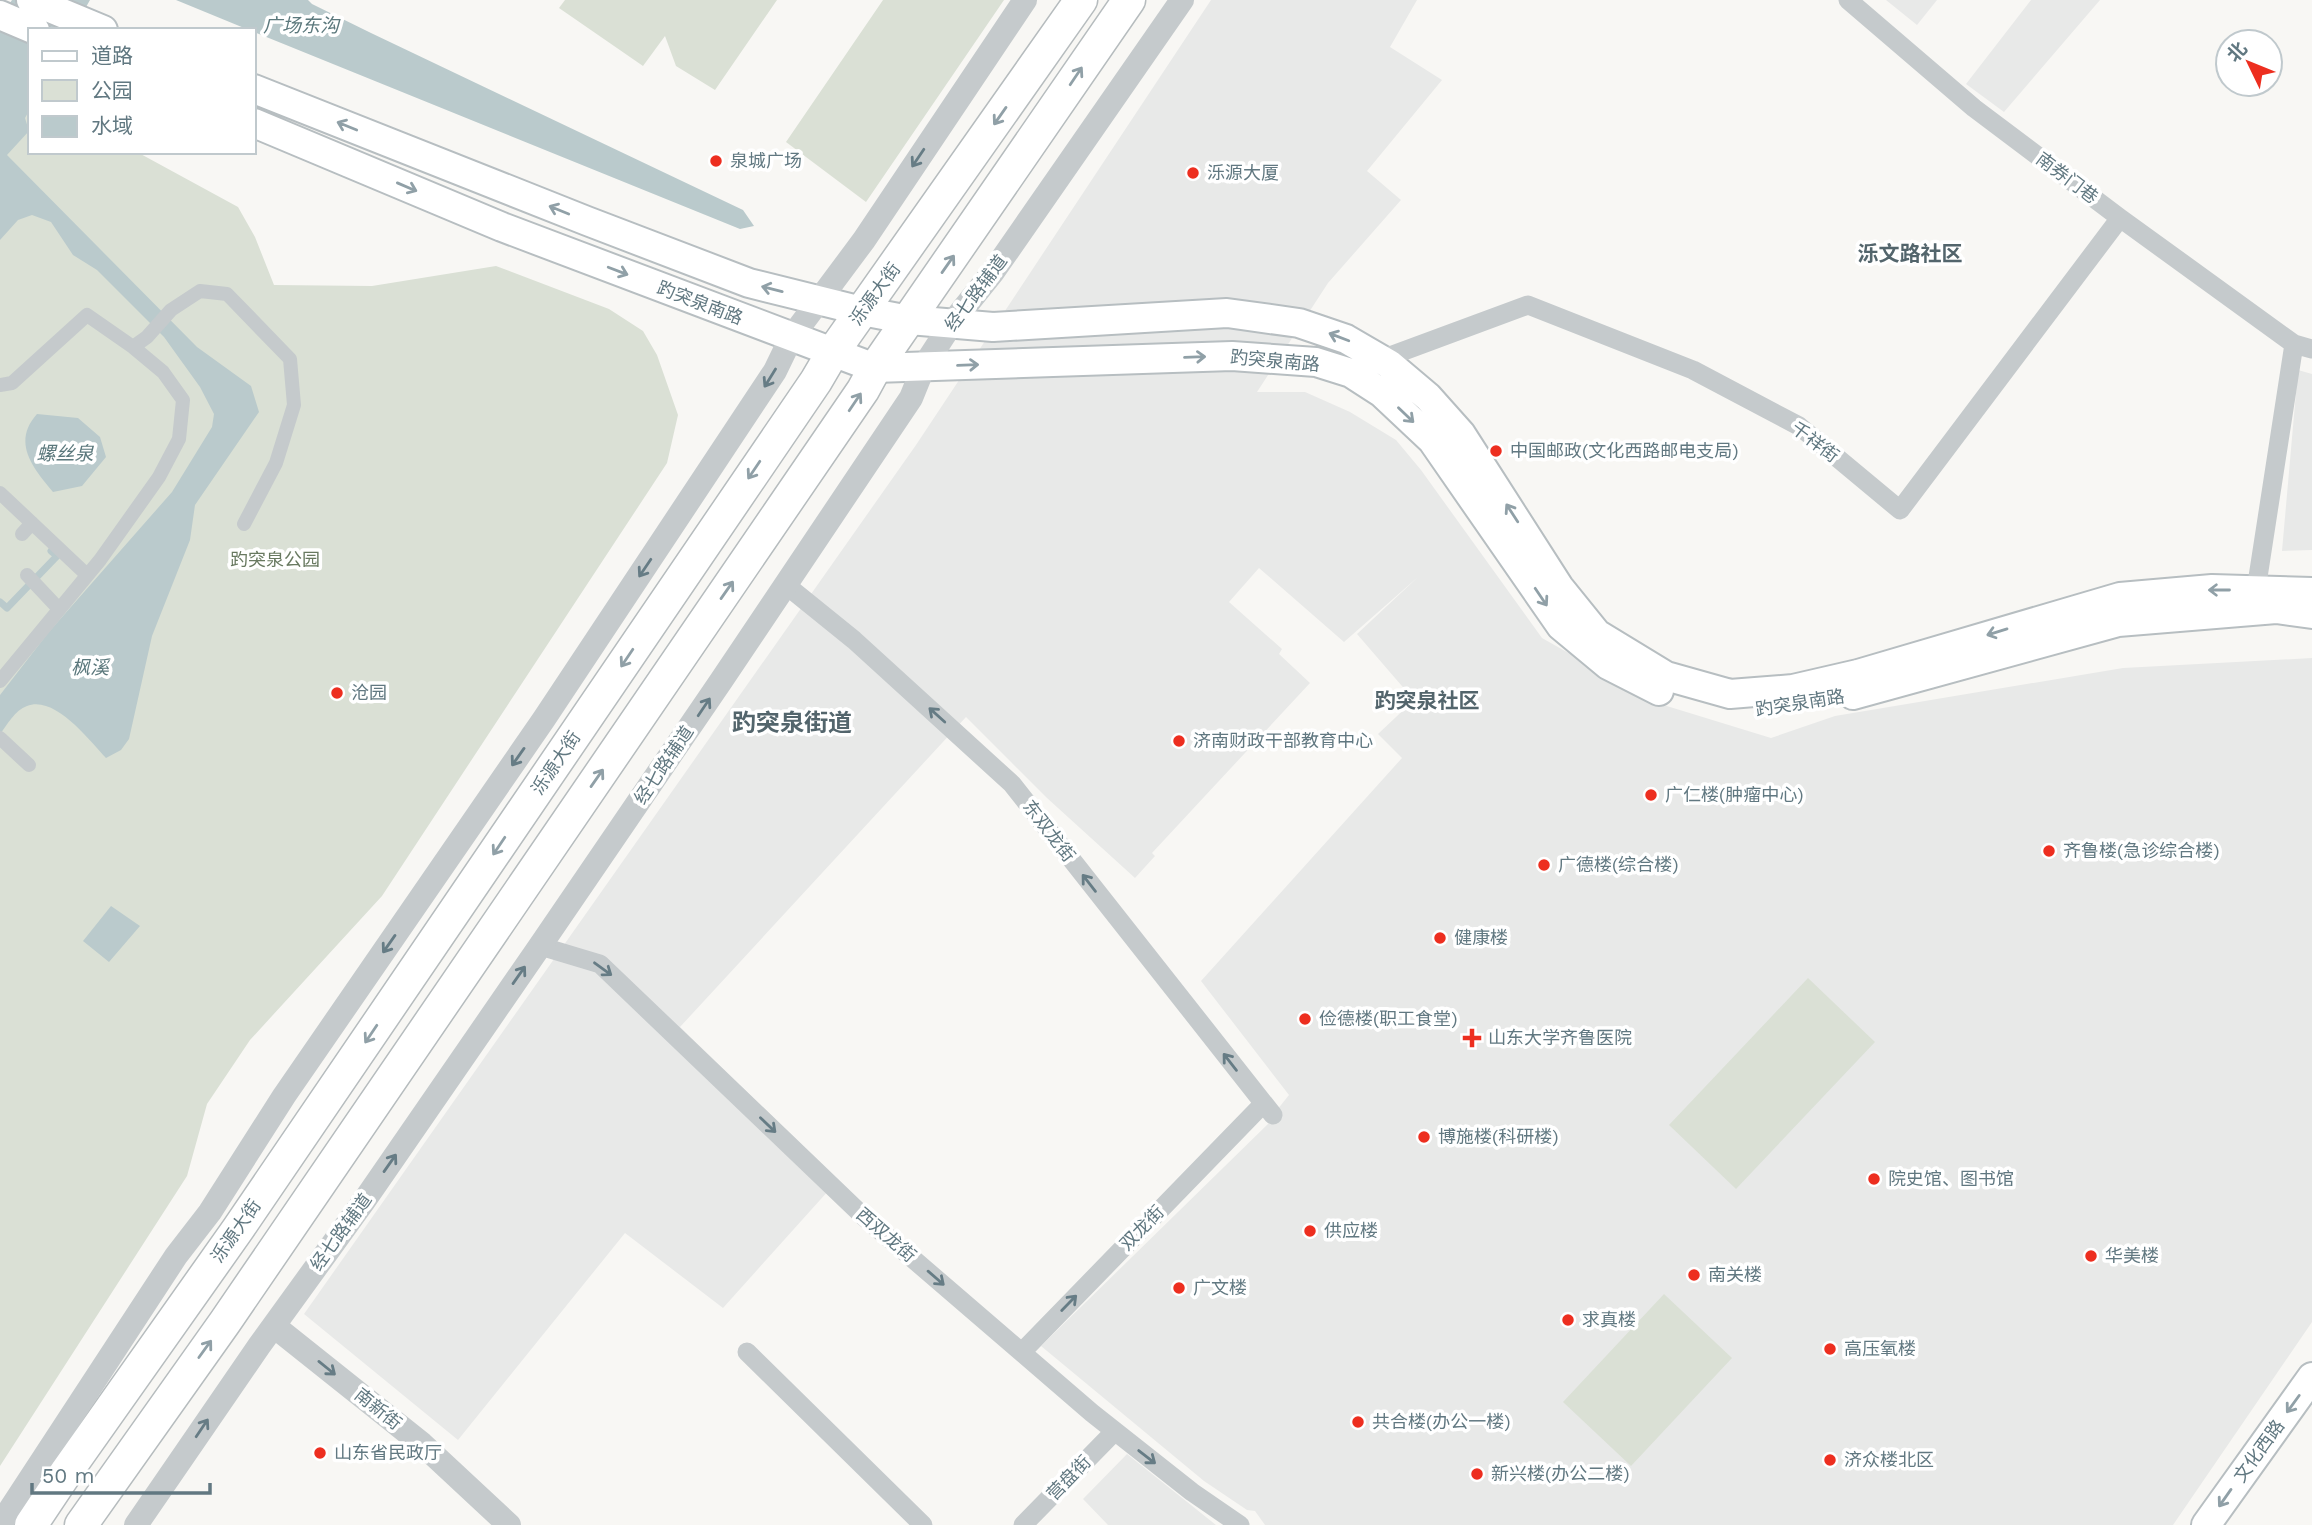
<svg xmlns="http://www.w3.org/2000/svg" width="2312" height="1525" font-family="'Work Sans','Noto Sans SC',sans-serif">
  <rect width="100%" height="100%" fill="#f8f7f4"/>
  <!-- built -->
  <path fill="#e8e9e8" d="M1211,0h206l-27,47 52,33 -75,91 34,29 -73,83 -71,109h48l45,20 46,28 25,30 121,168 115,65 114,35 64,-22 288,-48 189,-10v664l-139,203h-908l-10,-14 -8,-1 -43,-29 -163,-135 229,-224 3,-7 16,-20 -88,-114 201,-223 -24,-24 36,-34 -57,-66 61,-57 -74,65 -85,-74 -30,34 53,47 -3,5 31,29 -158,170 3,3 -20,22 -88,-80 -81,-81 -286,310 158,153 -115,128 -98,-75 -167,207 -154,-126 612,-869z
    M1886,0h51l-20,25z
    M2031,0h69l-96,112 -38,-28z
    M2298,370l14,4v176l-30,1z
    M1127,1454l89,71h-108l-25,-26z"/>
  <!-- green -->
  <path fill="#dae0d5" d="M565,0h212l-62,90 -39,-24 -11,-30 -22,30 -84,-58z
    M883,0h121l-138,202 -80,-60z
    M30,95v57h107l101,55 17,30 19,48 98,1 124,-20 113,43 34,22 14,24 21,60 -11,48 -285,433 -132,144 -43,64 -20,72 -187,290v-1346z
    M1808,978l67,64 -139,147 -67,-64z
    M1664,1294l68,64 -101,108 -68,-64z"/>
  <!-- water -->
  <path fill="#bacacc" d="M12,0h78l-17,30h-43v79l-5,9 4,13 -22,24 190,192 54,39 8,26 -64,93 -5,35 -38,96 -23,103 -8,11 -15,8c-17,-18 -51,-63 -79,-52 -12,4 -20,19 -27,28v-39l48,-62 124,-141 40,-65 2,-13 -14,-27 -36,-50 -67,-67 -24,-15 -22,-33 -19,-7 -14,5 -18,20v-222z
    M176,0h132l4,4 59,29 372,177 11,16 -14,3 -486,-197v-2h-5z
    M37,414l41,4 22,19 6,20 -24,29 -29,6c-19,-23 -42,-49 -16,-78z
    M111,906l29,20 -31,36 -26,-21z"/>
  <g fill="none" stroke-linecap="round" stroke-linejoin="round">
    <!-- stream -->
    <path stroke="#bacacc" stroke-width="7" d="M0,602l7,6 50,-52 -6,-5"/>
    <defs>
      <path id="secondary" d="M31,0l72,30
        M0,15l35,15
        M254,89l333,132 162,62 113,28 47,9 84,7 234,-14 72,10 47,16 43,25 39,33 33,37 98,153 38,47 69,42 64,18 63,-5 65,-15 262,-77 92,-8 100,3
        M254,123l248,104 373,141 357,-12 84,6 35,11 31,20 50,47 129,186 47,39 51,26
        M1853,695l265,-73 158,-13 36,5
        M2206,1525l106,-148"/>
      <path id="primary" d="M31,1525l36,-54 171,-242 578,-848 17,-29 248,-352
        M81,1525l144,-203 638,-932 12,-22 254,-368"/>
    </defs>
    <!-- secondary casing -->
    <use href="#secondary" stroke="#b7bec1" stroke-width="32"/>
    <!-- primary casing -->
    <use href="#primary" stroke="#b6bcbe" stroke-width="35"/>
    <!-- pedestrian -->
    <path stroke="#c5cacc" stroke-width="14" d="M133,347l14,-10 24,-27 29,-19 27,3 63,65 4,46 -18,58 -32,61
      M0,385l12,-2 75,-68 46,32 30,25 20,28 -4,39 -20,38 -59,83 -100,121
      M0,493l87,82
      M22,534l10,-11
      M27,575l31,33
      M0,738l29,27"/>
    <!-- minor -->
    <path stroke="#c5cacc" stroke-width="19" d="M1848,0l126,108 146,110 174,126 18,5
      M1382,359l146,-54 165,65 106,56 101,84 220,-292
      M786,585l68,55 158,144 261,331
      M2256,590l38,-246
      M540,946l60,18 262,251 230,198 100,79 48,33
      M747,1352l176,173
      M1022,1352l241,-248
      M1023,1525l92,-94"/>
    <!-- tertiary -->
    <path stroke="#c5cacc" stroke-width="24" d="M274,1326l148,118 87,81
      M0,1525l176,-269 34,-44 74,-116 260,-377 231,-348 16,-33 73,-98 161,-240
      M136,1525l123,-179 105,-145 176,-255 181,-265 190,-283 13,-32 28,-43 41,-51 189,-272"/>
    <!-- secondary -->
    <use href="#secondary" stroke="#fff" stroke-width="28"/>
    <!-- primary -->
    <use href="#primary" stroke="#fff" stroke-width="32"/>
  </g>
  <!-- one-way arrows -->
  <defs><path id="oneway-shaft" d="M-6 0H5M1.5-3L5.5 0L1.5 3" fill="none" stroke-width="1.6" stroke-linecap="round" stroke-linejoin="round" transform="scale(1.75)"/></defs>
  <g stroke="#90a0a7">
    <use href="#oneway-shaft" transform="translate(1076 76) rotate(-56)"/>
    <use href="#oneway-shaft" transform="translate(1000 116) rotate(125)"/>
    <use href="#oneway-shaft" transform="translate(347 126) rotate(-158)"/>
    <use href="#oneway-shaft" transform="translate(407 187) rotate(23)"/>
    <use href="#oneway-shaft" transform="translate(559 210) rotate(-158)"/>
    <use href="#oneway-shaft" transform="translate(948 264) rotate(-55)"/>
    <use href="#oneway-shaft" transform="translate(618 271) rotate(21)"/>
    <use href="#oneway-shaft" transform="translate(772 289) rotate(-166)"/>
    <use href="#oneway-shaft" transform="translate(1339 337) rotate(-159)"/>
    <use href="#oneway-shaft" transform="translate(1195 357) rotate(-2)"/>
    <use href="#oneway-shaft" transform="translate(968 365) rotate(-2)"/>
    <use href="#oneway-shaft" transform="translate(855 402) rotate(-56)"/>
    <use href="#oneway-shaft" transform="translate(1406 415) rotate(44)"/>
    <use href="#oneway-shaft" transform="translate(754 470) rotate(124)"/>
    <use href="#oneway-shaft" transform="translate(1512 513) rotate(-123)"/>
    <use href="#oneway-shaft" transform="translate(727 590) rotate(-55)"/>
    <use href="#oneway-shaft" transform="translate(2219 590) rotate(180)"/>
    <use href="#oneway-shaft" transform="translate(1541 597) rotate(56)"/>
    <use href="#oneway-shaft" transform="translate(1997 632) rotate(163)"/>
    <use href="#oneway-shaft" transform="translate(627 658) rotate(124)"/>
    <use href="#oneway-shaft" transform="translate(597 778) rotate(-55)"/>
    <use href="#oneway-shaft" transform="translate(499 846) rotate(124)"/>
    <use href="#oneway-shaft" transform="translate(371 1034) rotate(124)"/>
    <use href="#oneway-shaft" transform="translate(205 1349) rotate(-54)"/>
    <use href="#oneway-shaft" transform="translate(2293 1404) rotate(126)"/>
    <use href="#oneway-shaft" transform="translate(2225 1498) rotate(125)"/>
  </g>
  <g stroke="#667c85">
    <use href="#oneway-shaft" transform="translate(918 158) rotate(124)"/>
    <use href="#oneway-shaft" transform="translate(770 378) rotate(122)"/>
    <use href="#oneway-shaft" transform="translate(645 568) rotate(124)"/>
    <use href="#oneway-shaft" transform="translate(704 707) rotate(-56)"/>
    <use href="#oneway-shaft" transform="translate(937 715) rotate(-138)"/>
    <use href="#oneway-shaft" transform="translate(518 757) rotate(125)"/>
    <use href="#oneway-shaft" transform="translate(1089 883) rotate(-128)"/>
    <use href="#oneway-shaft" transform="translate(389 944) rotate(125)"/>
    <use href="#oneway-shaft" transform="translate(603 969) rotate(36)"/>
    <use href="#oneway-shaft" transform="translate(519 975) rotate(-55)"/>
    <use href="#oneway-shaft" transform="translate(1230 1062) rotate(-128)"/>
    <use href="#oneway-shaft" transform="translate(768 1125) rotate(44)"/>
    <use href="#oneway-shaft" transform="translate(390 1163) rotate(-55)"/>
    <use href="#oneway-shaft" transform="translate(936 1278) rotate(41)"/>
    <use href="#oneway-shaft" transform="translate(1069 1303) rotate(-46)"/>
    <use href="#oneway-shaft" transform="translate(327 1368) rotate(39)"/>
    <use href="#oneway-shaft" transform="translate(202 1428) rotate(-56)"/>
    <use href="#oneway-shaft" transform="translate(1147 1457) rotate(38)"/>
  </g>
  <!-- markers -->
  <g fill="#ed2e1f" stroke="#fff" stroke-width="2.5">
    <circle cx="716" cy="161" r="7"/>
    <circle cx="1193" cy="173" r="7"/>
    <circle cx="1496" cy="451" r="7"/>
    <circle cx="337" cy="693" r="7"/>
    <circle cx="1179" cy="741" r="7"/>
    <circle cx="1651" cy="795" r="7"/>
    <circle cx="2049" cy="851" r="7"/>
    <circle cx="1544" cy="865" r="7"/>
    <circle cx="1440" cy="938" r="7"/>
    <circle cx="1305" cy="1019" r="7"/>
    <path d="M1468.5 1027.5h7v7h7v7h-7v7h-7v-7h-7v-7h7z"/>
    <circle cx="1424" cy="1137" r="7"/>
    <circle cx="1874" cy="1179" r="7"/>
    <circle cx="1310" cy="1231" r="7"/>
    <circle cx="2091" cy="1256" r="7"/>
    <circle cx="1694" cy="1275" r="7"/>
    <circle cx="1179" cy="1288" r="7"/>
    <circle cx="1568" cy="1320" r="7"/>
    <circle cx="1830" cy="1349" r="7"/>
    <circle cx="1358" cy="1422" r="7"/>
    <circle cx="320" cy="1453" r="7"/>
    <circle cx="1830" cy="1460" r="7"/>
    <circle cx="1477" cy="1474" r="7"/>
  </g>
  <g text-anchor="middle" stroke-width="7" stroke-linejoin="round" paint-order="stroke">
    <!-- poi labels -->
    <g font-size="18" fill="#617881" stroke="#fff" text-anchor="start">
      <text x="730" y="167">泉城广场</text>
      <text x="1207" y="179">泺源大厦</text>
      <text x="1510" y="457">中国邮政(文化西路邮电支局)</text>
      <text x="351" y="699">沧园</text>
      <text x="1193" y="747">济南财政干部教育中心</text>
      <text x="1665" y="801">广仁楼(肿瘤中心)</text>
      <text x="2063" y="857">齐鲁楼(急诊综合楼)</text>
      <text x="1558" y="871">广德楼(综合楼)</text>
      <text x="1454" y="944">健康楼</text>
      <text x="1319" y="1025">俭德楼(职工食堂)</text>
      <text x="1488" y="1044">山东大学齐鲁医院</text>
      <text x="1438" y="1143">博施楼(科研楼)</text>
      <text x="1888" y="1185">院史馆、图书馆</text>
      <text x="1324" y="1237">供应楼</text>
      <text x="2105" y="1262">华美楼</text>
      <text x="1708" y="1281">南关楼</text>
      <text x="1193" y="1294">广文楼</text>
      <text x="1582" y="1326">求真楼</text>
      <text x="1844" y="1355">高压氧楼</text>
      <text x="1372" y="1428">共合楼(办公一楼)</text>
      <text x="334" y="1459">山东省民政厅</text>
      <text x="1844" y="1466">济众楼北区</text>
      <text x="1491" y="1480">新兴楼(办公二楼)</text>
    </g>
    <!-- street labels -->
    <g font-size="18" fill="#617881" stroke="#fff">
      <text transform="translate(2067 178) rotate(37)" y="6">南券门巷</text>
      <text transform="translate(976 293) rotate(-53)" y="6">经七路辅道</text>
      <text transform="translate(875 294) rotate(-54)" y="6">泺源大街</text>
      <text transform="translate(700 303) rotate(21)" y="6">趵突泉南路</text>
      <text transform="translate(1275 361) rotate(5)" y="6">趵突泉南路</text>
      <text transform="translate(1815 442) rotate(37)" y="6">千祥街</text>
      <text transform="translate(1800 703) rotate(-9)" y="6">趵突泉南路</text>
      <text transform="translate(556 763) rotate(-56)" y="6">泺源大街</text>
      <text transform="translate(664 765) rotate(-56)" y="6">经七路辅道</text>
      <text transform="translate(1049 831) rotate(52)" y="6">东双龙街</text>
      <text transform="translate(1142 1228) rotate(-46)" y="6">双龙街</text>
      <text transform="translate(236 1231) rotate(-55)" y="6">泺源大街</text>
      <text transform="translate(341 1232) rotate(-54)" y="6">经七路辅道</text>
      <text transform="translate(886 1235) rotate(41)" y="6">西双龙街</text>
      <text transform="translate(378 1409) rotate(39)" y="6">南新街</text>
      <text transform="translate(2259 1451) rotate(-54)" y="6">文化西路</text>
      <text transform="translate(1069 1478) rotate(-46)" y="6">营盘街</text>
    </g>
    <!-- park labels -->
    <g font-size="18" fill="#687960" stroke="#fff">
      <text x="275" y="566">趵突泉公园</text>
    </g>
    <!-- water labels -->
    <g font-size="19" font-style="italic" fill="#5b787c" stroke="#fff">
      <text x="301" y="32">广场东沟</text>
      <text x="65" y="460">螺丝泉</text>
      <text x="90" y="674">枫溪</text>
    </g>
    <!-- quarter labels -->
    <g font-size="21" font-weight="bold" fill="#53656c" stroke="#fff">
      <text x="1910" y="261">泺文路社区</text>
      <text x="1427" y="708">趵突泉社区</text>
    </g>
    <!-- district labels -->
    <g font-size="24" font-weight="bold" fill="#53656c" stroke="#fff">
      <text x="792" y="731">趵突泉街道</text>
    </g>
  </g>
  <!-- legend -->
  <rect x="28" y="28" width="228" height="126" fill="#ffffff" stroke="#c0c9cd" stroke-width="2"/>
  <rect x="42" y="51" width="35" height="10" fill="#ffffff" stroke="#c0c9cd" stroke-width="2"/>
  <text x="91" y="63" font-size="21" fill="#617881">道路</text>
  <rect x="42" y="80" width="35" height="21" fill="#dae0d5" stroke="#c0c9cd" stroke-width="2"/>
  <text x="91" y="98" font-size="21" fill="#617881">公园</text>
  <rect x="42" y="116" width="35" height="21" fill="#bacacc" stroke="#c0c9cd" stroke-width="2"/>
  <text x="91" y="133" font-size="21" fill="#617881">水域</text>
  <!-- north arrow -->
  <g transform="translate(2249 63) rotate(313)"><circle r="33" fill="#ffffff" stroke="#c0c9cd" stroke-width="2"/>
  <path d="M0-5L12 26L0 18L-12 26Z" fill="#ed2e1f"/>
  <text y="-10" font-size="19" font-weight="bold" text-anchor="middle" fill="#617881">北</text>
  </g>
  <!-- scale -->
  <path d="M32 1483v10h178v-10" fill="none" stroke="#617881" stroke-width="3.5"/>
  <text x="42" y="1483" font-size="21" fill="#617881" stroke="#ffffff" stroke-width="5" paint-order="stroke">50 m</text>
</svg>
